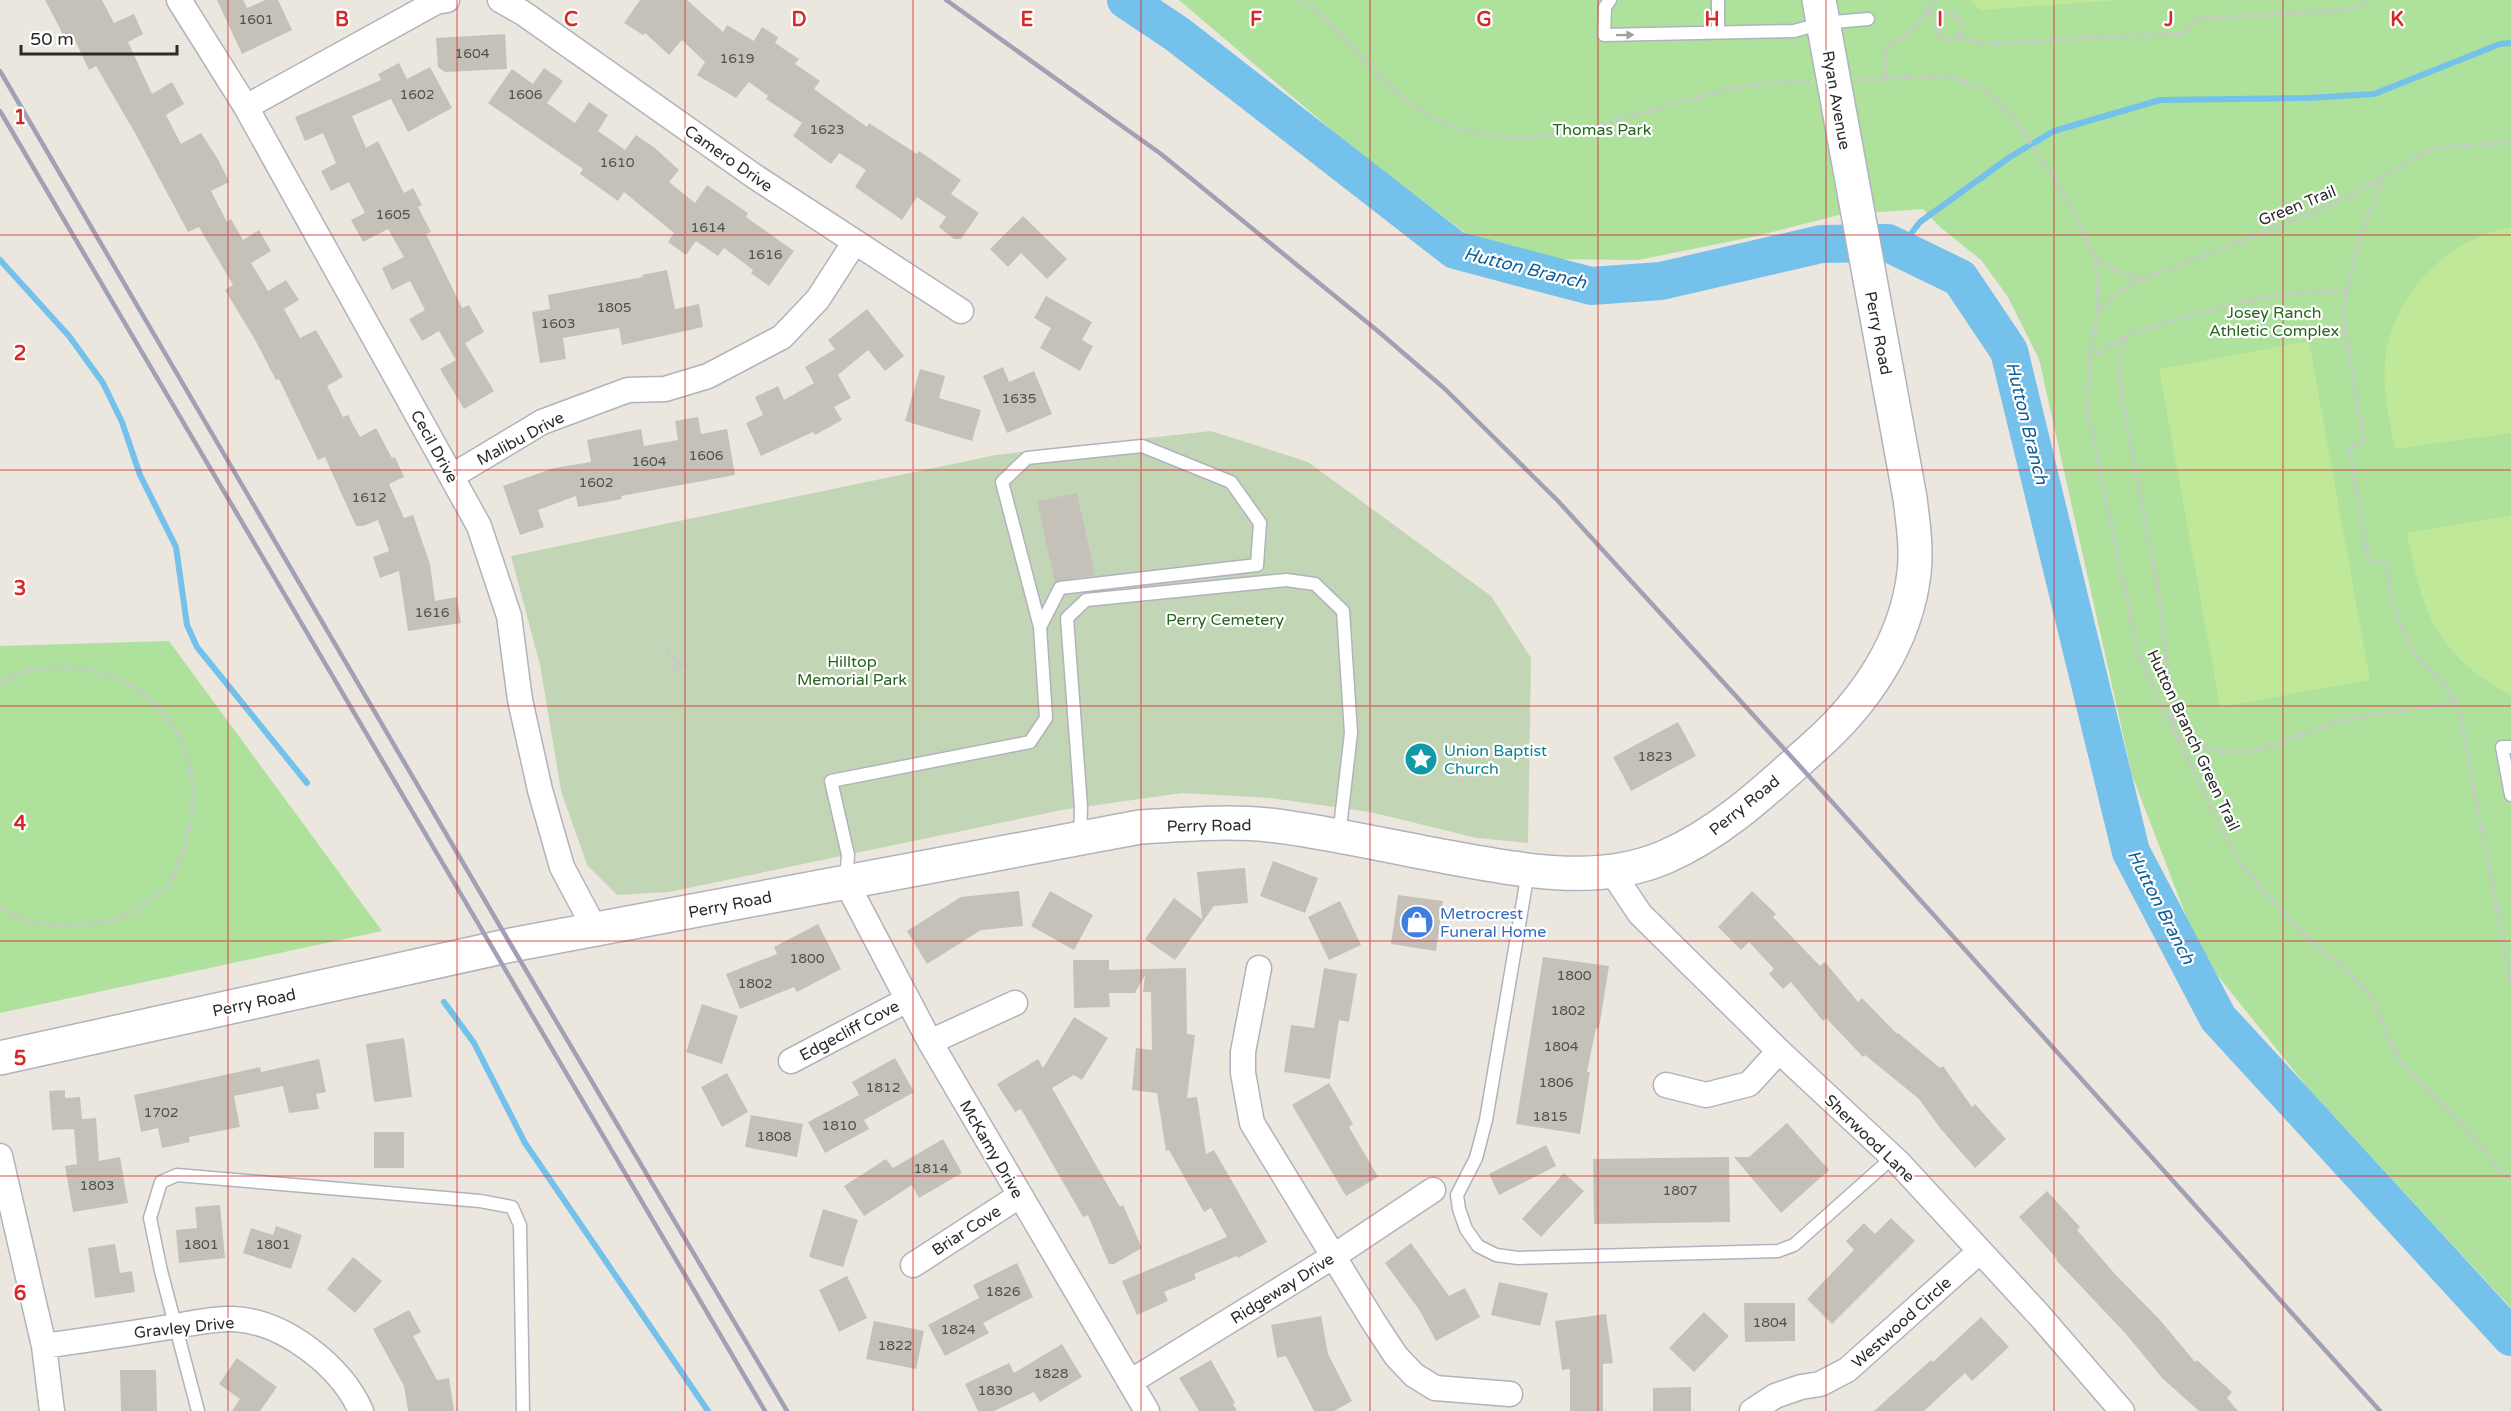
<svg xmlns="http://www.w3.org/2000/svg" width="2511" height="1411" font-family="'Varela Round',sans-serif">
  <rect width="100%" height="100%" fill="#ece7de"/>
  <!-- green -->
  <path fill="#ade19c" d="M1179,0h1332v1308l-203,-220 -107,-133 -69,-180 -93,-416 -31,-62 -27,-37 -41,-33 -17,-18 -84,6 -82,21 -119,24 -90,-1 -76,-21 -118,-89z
    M169,641l213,290 -382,82v-367z"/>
  <!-- cemetery -->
  <path fill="#c2d6b5" d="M1211,431l97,31 183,134 40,62 -3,185 -51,-5 -107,-26 -100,-14 -88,-5 -120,17 -393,82 -52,3 -30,-30 -26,-74 -21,-126 -29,-109 485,-101z"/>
  <!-- pitch -->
  <path fill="#bfe898" d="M1970,0h151l-141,10z
    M2511,227v206l-116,16c-6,-31 -14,-64 -9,-96 10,-62 64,-115 125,-126z
    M2309,341l61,339 -150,27 -61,-338z
    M2511,515v180c-75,-40 -89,-83 -104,-162z"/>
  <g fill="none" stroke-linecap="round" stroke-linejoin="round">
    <!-- stream -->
    <path stroke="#74c1eb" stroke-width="6" d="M1899,249l21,-27 90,-65 44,-26 106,-31 149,-2 65,-4 126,-50 11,-1
      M0,260l69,76 34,47 19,39 18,53 36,72 11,78 10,22 110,136
      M444,1002l30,41 51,100 183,268"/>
    <!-- river -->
    <path stroke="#74c1eb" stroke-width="38" d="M1126,0l51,34 278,216 136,36 70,-5 160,-37 67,-1 72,35 49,73 122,501 87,166 293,319"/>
  </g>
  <!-- building -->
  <path fill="#c5c1b9" d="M45,0h57l12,23 20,-9 9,20 -15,8 24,52 20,-12 12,22 -18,11 15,29 20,-11 18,28 10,21 -18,9 16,31 4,-3 12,21 16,-10 12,21 -20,12 17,28 18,-11 13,20 -15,9 16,29 16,-8 27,47 -16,9 16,31 5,-2 12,22 16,-9 16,30 3,-1 9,20 -15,7 15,34 9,-3 17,49 5,37 22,-4 4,26 -53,8 -9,-60 -19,7 -7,-21 16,-6 -11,-31 -15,6h-7l-31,-69 -7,3 -39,-81 -3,1 -22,-42 -29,-48 8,-5 -34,-58 -11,5 -53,-99 -39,-67 -7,4 -16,-34 -7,4z
    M217,0h26l4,8 18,-8h13l14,30 -50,24z
    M640,0h47l36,32 4,-7 27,16 8,-14 16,10 -3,6 24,16 -4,5 25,17 -6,8 53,38 2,-4 48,31 2,-3 42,29 -10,14 28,19 -18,26h-7l-15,-12 7,-10 -29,-20 -15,23 -47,-33 11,-17 -27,-17 -8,11 -38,-28 9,-13 -36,-24 2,-3 -19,-14 -13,16 -39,-23 8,-13 -23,-22 -13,15 -24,-22 -2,2 -19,-12z
    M505,34l2,35 -62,3 -7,-5 -2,-29z
    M399,63l8,16 23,-12 22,41 -44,24 -17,-33 -39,17 14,32 12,-7 26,52 9,-5 9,17 -4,2 13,25 -5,2 36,74 7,-3 15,27 -19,11 29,48 -30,18 -24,-40 16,-9 -17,-29 -17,10 -13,-22 16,-9 -15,-29 -18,9 -10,-22 22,-11 -16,-28 -25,13 -12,-22 14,-7 -16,-31 -18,9 -10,-20 15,-8 -13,-30 -18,8 -10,-24 86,-37 -3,-6z
    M544,68l19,13 -16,22 28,20 14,-21 19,13 -10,16 27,19 11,-15 19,13 24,22 -10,12 26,21 12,-18 41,28 -2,4 48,34 -25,35 -18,-13 2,-3 -29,-22 -6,8 -22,-15 -10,14 -18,-13 6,-9 -50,-41 -6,9 -38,-27 3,-5 -95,-66 24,-34 21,15z
    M1023,216l44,43 -20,20 -26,-26 -13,14 -18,-18z
    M667,270l8,39 24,-5 4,23 -81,18 -3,-17 -56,10 3,21 -26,4 -8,-51 18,-3 -2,-14 95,-18 -1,-2z
    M1046,296l46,26 -10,18 11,6 -13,25 -40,-23 11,-20 -17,-10z
    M867,309l37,47 -19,15 -17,-21 -30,25 13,23 -17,9 8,13 -27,15 -2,-3 -52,24 -15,-33 17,-8 -8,-18 23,-11 6,14 30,-17 -9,-16 30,-18 -7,-9z
    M1003,367l6,15 25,-11 18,43 -45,19 -24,-57z
    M920,369l25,7 -6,22 42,12 -9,31 -67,-20z
    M698,417l3,17 26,-5 8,46 -114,21 1,3 -44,8 -2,-11 -38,14 6,17 -24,8 -17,-49 51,-18 37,-6 -4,-22 54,-11 3,17 34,-6 -3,-19z
    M1077,493l18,82 -40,7 -18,-81z
    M1678,722l18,34 -65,35 -18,-34z
    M1273,861l45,17 -13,35 -45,-17z
    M1245,868l3,35 -34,3 -39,54 -30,-21 29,-41 28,21 -5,-47z
    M1019,891l4,35 -42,4 -54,34 -20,-33 54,-34z
    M1050,891l43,24 -19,35 -43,-24z
    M1752,891l24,23 -3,3 47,49 5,-4 33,40 4,-4 35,36 1,-1 42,35 3,-2 29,41 3,-3 31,35 -31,29 -35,-40 -21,-29 -54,-44 -2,2 -37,-39 -3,3 -32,-39 -8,7 -14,-15 5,-5 -25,-27 -8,8 -23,-23z
    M1398,895l45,6 -7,50 -45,-7z
    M1340,901l21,44 -32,15 -21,-43z
    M818,924l23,45 -44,23 -3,-5 -54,22 -14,-35 51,-20 -3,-7z
    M1543,957l66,9 -10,62h-3l-9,44h3l-10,62 -64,-10z
    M1073,960h36v10l77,-2 1,66 8,1 -8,63 10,-1 9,57 8,-4 53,92 -29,16 -1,-2 -43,18 2,5 -32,13 4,9 -31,14 -15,-34 105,-44 -16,-29 -7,4 -35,-62 -3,1 -9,-58 -25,-3 4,-42 16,2 -1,-58h-8l2,-17 -10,18h-26l1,14 -36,1z
    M1324,968l33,6 -8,48 -10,-2 -9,59 -46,-7 7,-47 23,3z
    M702,1004l36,12 -16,48 -36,-12z
    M1074,1017l34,21 -26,42 -8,-5 -22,13 68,119 3,-2 19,43 -28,16h-5l-21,-49 -5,2 -62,-108 -6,3 -18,-28 41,-25 5,9z
    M404,1038l8,59 -38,5 -8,-58z
    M895,1058l19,34 -50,28 5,9 -44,24 -17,-31 51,-27 -7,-13z
    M319,1059l7,33 -10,2 3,15 -30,4 -6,-27 -49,10 6,31 -51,10 1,5 -28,6 -4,-20 -17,4 -7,-37 126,-28 1,5z
    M727,1073l21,39 -26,15 -21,-40z
    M1329,1083l24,41 -4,3 29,50 -32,19 -54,-91z
    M65,1090v8l15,-1 2,22 14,-1 3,43 21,-4 8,46 -55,9 -8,-46 12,-2 -3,-35 -22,1 -3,-39z
    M751,1115l52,9 -6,33 -52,-10z
    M1787,1123l42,47 -48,43 -47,-56h15z
    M374,1132h30v36h-30z
    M943,1139l19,34 -43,25 -7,-13 -48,31 -20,-30 42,-27 7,9z
    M1546,1145l10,21 -57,29 -10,-21z
    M1729,1157l1,65 -136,2 -1,-65z
    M1564,1173l20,18 -43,46 -19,-18z
    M2047,1191l33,36 -3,3 37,43 46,47 35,42 2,-2 35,32 -5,6 11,13h-39l-36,-32 -37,-45 -70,-74 1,-1 -38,-42z
    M220,1205l5,53 -46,5 -3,-33 21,-2 -2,-21z
    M823,1209l35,11 -15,47 -34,-10z
    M1891,1218l24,23 -83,83 -25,-25 47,-49 -8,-9 18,-18 11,11z
    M276,1226l26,9 -11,34 -48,-16 8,-25 22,7z
    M1411,1243l38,53 16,-8 15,29 -44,24 -16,-30 -35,-48z
    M115,1244l5,29 12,-2 3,21 -40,6 -7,-50z
    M353,1257l29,24 -27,32 -28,-24z
    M1017,1263l16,34 -50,26 6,10 -44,23 -17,-31 51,-27 -6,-13z
    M847,1276l20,42 -28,14 -20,-42z
    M1499,1282l49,11 -8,33 -49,-11z
    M1744,1303h51v38l-50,1z
    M409,1310l12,22 -8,4 24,44 12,-2 5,33h-46l-4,-25 -31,-57z
    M1704,1312l25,24 -35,36 -25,-24z
    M1606,1314l7,49 -10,1v47h-33v-42l-8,1 -7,-49z
    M1321,1316l7,38 24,47 -18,10h-20l-28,-55 -9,2 -6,-33z
    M1981,1317l28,30 -37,34 -7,-8 -41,38h-50l57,-51 2,2z
    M874,1321l50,10 -8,38 -50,-10z
    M1062,1344l20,33 -42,25 -6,-10 -40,19h-16l-13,-27 44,-21 5,10z
    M237,1358l40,29 -17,24h-28l8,-12 -21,-15z
    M1211,1360l24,43 -2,1 4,7h-38l-20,-33z
    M120,1370h36l1,41h-36z
    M1691,1387v24h-38v-23z"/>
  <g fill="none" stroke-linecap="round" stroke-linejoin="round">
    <defs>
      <path id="lane" d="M1610,0l-5,7 -1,28 190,-4 29,-8 45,-4
        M1718,0v32
        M2511,747h-9l9,48
        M1080,838l1,-31 -14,-189 19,-18 200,-20 29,4 28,27 8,122 -12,103
        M1528,872l-42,248 -10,38 -19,37 2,14 7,20 12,17 18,9 22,3 260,-7 16,-6 99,-88
        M846,881l2,-26 -17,-74 199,-39 16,-24 -6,-91 -38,-145 25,-24 115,-12 89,36 29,41 -3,42 -197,23 -20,39
        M198,1411l-37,-140 -11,-53 11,-36 16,-7 303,26 32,6 8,18 3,186"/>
      <path id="street" d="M179,0l67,107 233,419 30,90 11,84 20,90 22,77 33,62
        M500,0l23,13 231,163 207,135
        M246,107l190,-105 11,-2
        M452,476l90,-54 86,-32 37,-1 43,-13 74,-39 36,-38 36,-56
        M1612,872l28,42 139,137 119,111 142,154 82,95
        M846,882l84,160 217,369
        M1259,968l-16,84v21l9,50 121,198 23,35 18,19 21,13 75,6
        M930,1042l85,-39
        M791,1061l116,-61
        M1666,1085l40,10 43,-11 30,-33
        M0,1156l44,190 8,65
        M913,1265l106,-69
        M44,1346c42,-6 84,-12 126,-19 20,-3 43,-9 63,-8 51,2 108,47 128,92
        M1130,1382l204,-126 99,-66
        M1752,1411l23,-15 26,-9 19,-3 27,-14 132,-118"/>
      <path id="secondary" d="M0,1058l511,-113 629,-118c48,-3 97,-7 145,0 56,8 112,21 168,31 69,12 145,28 212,-1 58,-25 103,-69 149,-110 51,-45 92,-105 100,-174 3,-25 -1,-50 -4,-75l-91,-498"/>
    </defs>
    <!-- lane casing -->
    <use href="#lane" stroke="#b1b2be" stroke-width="15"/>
    <!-- street casing -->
    <use href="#street" stroke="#b1b2be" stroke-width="27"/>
    <!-- secondary casing -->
    <use href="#secondary" stroke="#b1b2be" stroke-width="36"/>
    <!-- path -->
    <path stroke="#c8c8c8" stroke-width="4" stroke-dasharray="4.5 3" stroke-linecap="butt" d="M1299,0c20,9 33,26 48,42 29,31 56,63 97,81 88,39 191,-13 280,-32 28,-6 56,-9 86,-10
      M1924,9l14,11
      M1936 27a13 13 0 1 1 26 0a13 13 0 1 1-26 0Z
      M1958,37l23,7 204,-11 10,-14 157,-9 17,-10
      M1885,78v-29c20,-15 40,-24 50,-49
      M1859,80l83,-4 20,4 18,8 17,12 15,16 52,78 12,23 18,40 4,22v32l-8,46 -3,54 51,240 6,17 79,165 19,31 24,30 38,40 50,44 20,23 13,35 14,26 69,71 29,37 12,10
      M2380,180l-3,14 -14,34 -20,78 2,24 19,112 -15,5 19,113 18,3 6,38 18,46 43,49 7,20 51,267
      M2094,257l18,12 28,10
      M2098,311l22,-19 21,-12 176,-69 35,-16 60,-36 26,-11 73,-6
      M2124,337l-6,38 42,228 16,134c20,8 40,16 62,15 32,-1 63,-19 93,-28 41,-11 83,-13 124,-22
      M2090,357l42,-24 64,-19 64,-16 58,-7h30
      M667,652l10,8 2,11
      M670,668l22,-4
      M0,684c24,-19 63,-19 92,-13 87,19 121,107 89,185 -3,8 -6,19 -11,26 -9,14 -43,36 -60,39 -7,2 -15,2 -22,3 -31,4 -61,0 -88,-16"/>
    <!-- lane -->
    <use href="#lane" stroke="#fff" stroke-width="12"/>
    <!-- street -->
    <use href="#street" stroke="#fff" stroke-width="24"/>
    <!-- secondary -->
    <use href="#secondary" stroke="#fff" stroke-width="33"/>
    <!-- rail -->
    <path stroke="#a0a1b5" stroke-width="4.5" d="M946,0l215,154 218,178 66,57 113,112 239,262 583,648
      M0,71l511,874 276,466
      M0,111l765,1300"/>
  </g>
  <!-- one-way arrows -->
  <defs><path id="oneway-solid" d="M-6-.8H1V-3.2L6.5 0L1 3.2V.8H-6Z" transform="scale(1.5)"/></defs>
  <use fill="#a0a0a0" href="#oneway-solid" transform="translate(1625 35) rotate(-1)"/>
  <!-- grid -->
  <path fill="none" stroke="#d62828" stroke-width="1.5" stroke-opacity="0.55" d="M228,0v1411M457,0v1411M685,0v1411M913,0v1411M1141,0v1411M1370,0v1411M1598,0v1411M1826,0v1411M2054,0v1411M2283,0v1411M0,235h2511M0,470h2511M0,706h2511M0,941h2511M0,1176h2511"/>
  <!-- icons -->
  <defs>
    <symbol id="sight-disc" viewBox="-11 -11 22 22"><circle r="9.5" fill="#0f9aa8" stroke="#fff"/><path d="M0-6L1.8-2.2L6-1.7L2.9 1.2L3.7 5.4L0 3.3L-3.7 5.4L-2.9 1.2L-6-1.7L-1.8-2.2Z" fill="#fff"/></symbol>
    <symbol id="shop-disc" viewBox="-11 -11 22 22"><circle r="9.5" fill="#3f7fe0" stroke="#fff"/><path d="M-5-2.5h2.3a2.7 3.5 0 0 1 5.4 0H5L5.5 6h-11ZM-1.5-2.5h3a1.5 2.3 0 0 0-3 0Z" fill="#fff"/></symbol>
  </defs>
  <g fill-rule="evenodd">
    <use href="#sight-disc" x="1402" y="740" width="38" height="38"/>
    <use href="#shop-disc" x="1398" y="903" width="38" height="38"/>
  </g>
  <g text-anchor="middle" stroke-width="4.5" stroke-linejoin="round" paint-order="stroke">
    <!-- number labels -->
    <g font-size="14" fill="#52504e">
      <text x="256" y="24">1601</text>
      <text x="472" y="58">1604</text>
      <text x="737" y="63">1619</text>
      <text x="417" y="99">1602</text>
      <text x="525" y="99">1606</text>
      <text x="827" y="134">1623</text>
      <text x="617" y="167">1610</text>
      <text x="393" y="219">1605</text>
      <text x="708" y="232">1614</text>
      <text x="765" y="259">1616</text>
      <text x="614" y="312">1805</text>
      <text x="558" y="328">1603</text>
      <text x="1019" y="403">1635</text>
      <text x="706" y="460">1606</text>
      <text x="649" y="466">1604</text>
      <text x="596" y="487">1602</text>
      <text x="369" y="502">1612</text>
      <text x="432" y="617">1616</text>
      <text x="1655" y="761">1823</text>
      <text x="807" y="963">1800</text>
      <text x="1574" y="980">1800</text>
      <text x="755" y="988">1802</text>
      <text x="1568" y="1015">1802</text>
      <text x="1561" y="1051">1804</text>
      <text x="1556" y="1087">1806</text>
      <text x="883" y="1092">1812</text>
      <text x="161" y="1117">1702</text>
      <text x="1550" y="1121">1815</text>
      <text x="839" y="1130">1810</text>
      <text x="774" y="1141">1808</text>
      <text x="931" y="1173">1814</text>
      <text x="97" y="1190">1803</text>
      <text x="1680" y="1195">1807</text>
      <text x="201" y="1249">1801</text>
      <text x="273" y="1249">1801</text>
      <text x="1003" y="1296">1826</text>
      <text x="1770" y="1327">1804</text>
      <text x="958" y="1334">1824</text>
      <text x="895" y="1350">1822</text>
      <text x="1051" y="1378">1828</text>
      <text x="995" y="1395">1830</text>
    </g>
    <!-- street labels -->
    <g font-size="16" fill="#2b2b2b" stroke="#fff">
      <text transform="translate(1837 100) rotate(80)" y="6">Ryan Avenue</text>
      <text transform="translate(729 158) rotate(35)" y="6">Camero Drive</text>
      <text transform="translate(2297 205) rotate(-22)" y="6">Green Trail</text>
      <text transform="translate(1879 333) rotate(79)" y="6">Perry Road</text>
      <text transform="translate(520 438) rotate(-28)" y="6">Malibu Drive</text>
      <text transform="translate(435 446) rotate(61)" y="6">Cecil Drive</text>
      <text transform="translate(2194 740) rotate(65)" y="6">Hutton Branch Green Trail</text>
      <text transform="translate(1744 805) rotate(-39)" y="6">Perry Road</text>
      <text transform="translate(1209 825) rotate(-1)" y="6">Perry Road</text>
      <text transform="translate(730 904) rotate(-11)" y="6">Perry Road</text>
      <text transform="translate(254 1002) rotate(-12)" y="6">Perry Road</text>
      <text transform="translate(849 1030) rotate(-28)" y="6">Edgecliff Cove</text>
      <text transform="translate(1870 1138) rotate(44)" y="6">Sherwood Lane</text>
      <text transform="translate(992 1149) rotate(60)" y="6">McKamy Drive</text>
      <text transform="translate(966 1230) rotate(-33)" y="6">Briar Cove</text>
      <text transform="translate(1282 1288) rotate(-32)" y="6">Ridgeway Drive</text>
      <text transform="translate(1901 1322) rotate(-42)" y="6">Westwood Circle</text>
      <text transform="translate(184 1327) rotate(-6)" y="6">Gravley Drive</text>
    </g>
    <!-- park labels -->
    <g font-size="16" fill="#25661d" stroke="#fff">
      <text x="1602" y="135">Thomas Park</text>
      <text x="2274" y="318">Josey Ranch<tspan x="2274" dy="18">Athletic Complex</tspan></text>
      <text x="1225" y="625">Perry Cemetery</text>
      <text x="852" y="667">Hilltop<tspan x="852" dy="18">Memorial Park</tspan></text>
    </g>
    <!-- culture labels -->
    <g font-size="16" fill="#0d838f" stroke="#fff" text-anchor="start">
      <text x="1444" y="756">Union Baptist<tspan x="1444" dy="18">Church</tspan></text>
    </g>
    <!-- shop labels -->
    <g font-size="16" fill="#366cbe" stroke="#fff" text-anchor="start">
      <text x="1440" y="919">Metrocrest<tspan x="1440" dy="18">Funeral Home</tspan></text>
    </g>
    <!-- water labels -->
    <g font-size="18" font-style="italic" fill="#125e98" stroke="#fff">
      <text transform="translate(1525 268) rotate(14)" y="6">Hutton Branch</text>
      <text transform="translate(2027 423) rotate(76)" y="6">Hutton Branch</text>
      <text transform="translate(2161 907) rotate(63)" y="6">Hutton Branch</text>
    </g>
  </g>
  <g font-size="20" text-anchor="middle" font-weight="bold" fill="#d62828" stroke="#fff" stroke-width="4.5" stroke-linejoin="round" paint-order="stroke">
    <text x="342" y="26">B</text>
    <text x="571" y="26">C</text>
    <text x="799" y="26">D</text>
    <text x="1027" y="26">E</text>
    <text x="1256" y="26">F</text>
    <text x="1484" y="26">G</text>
    <text x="1712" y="26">H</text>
    <text x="1940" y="26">I</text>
    <text x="2169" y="26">J</text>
    <text x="2397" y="26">K</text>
    <text x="20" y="124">1</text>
    <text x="20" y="360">2</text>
    <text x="20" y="595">3</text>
    <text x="20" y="830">4</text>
    <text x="20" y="1065">5</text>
    <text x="20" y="1300">6</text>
  </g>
  <!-- scale -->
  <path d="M21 45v9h156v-9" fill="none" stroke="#2b2b2b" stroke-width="3"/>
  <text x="30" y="45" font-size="18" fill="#2b2b2b" stroke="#ffffff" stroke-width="4.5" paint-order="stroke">50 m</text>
</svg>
